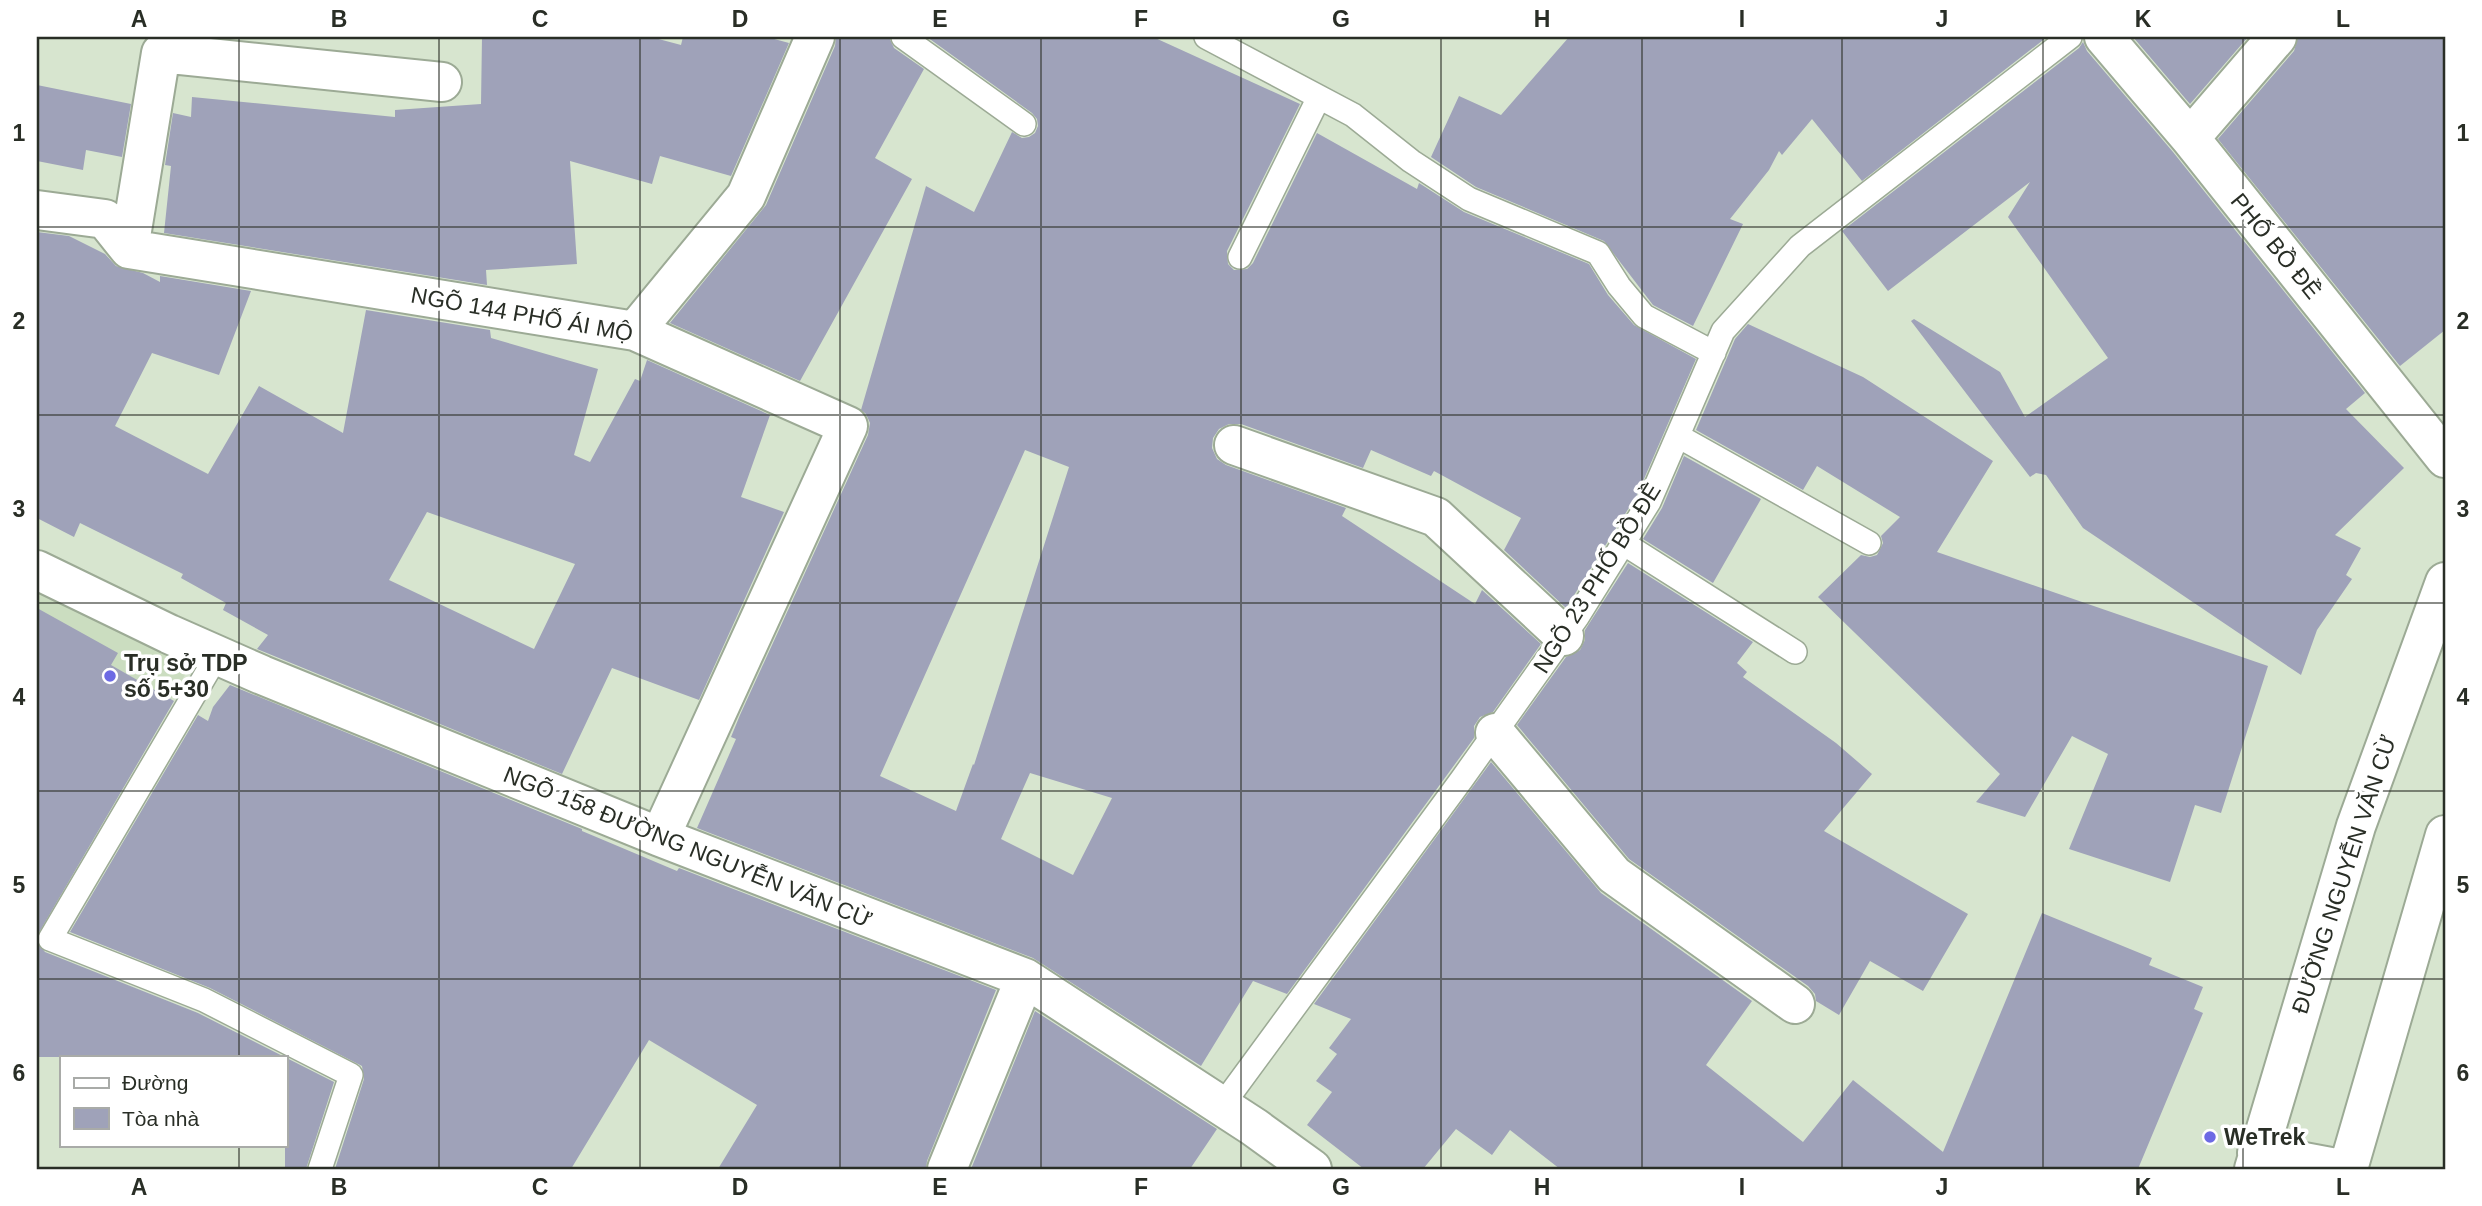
<svg xmlns="http://www.w3.org/2000/svg" width="2482" height="1206" font-family="Arial,sans-serif">
  <rect width="100%" height="100%" fill="#d7e5cf"/>
  <!-- built -->
  <path fill="#cbddc0" d="M37,581l157,78 -57,100 -100,-65z"/>
  <!-- building -->
  <path fill="#9fa2b9" fill-rule="evenodd" d="M482,37h169l30,8 2,-8h84l22,6 -58,133 -71,-20 -8,28 -82,-23 7,103 -91,6 1,15 -323,-52 7,-67 -6,-1 8,-52 18,4 1,-20 203,20v-7l86,-6z
    M836,37h53l5,11 30,21 -49,89 37,21 -112,202 -130,-58 96,-118 69,-159z
    M927,37h226l147,67 -73,147 1,13 6,6 13,-1 6,-6 64,-130 100,56 2,-6 45,29 125,52 19,31 26,30 62,34 -59,136 -71,113 -62,-58 17,-32 -87,-47 -3,5 -60,-26 -8,18 -122,-44h-12l-10,5 -6,9 -1,10 5,11 9,6 120,43 -4,8 133,88 7,-14 59,54 -48,68 -13,5 -6,9v12l-187,256 -34,-13 -52,85 -168,-108 -336,-130 39,-89 -5,-2 9,-22 128,-280 2,-12 -4,-9 -5,-4 65,-224 48,26 38,-80 10,6 7,-1 6,-4 3,-7 -1,-7 -5,-6zM1025,450l44,17 -95,298 -1,-1 -17,47 -76,-35zM1030,773l82,25 -39,77 -72,-36z
    M1569,37h478l-185,144 -50,-62 -30,36 -3,-4 -10,19 -39,49 13,5 -50,102 -40,-21 -49,-64 -128,-54 -45,-30 28,-61 42,19z
    M2133,37h115l-58,67z
    M2298,37h147v293l-45,36 -182,-227 76,-88z
    M2083,42l4,9 86,101 192,241 -19,16 58,59 -69,67 26,13 -15,27 6,4 -35,51 -16,45 -218,-147 -37,-53 -10,-2 -6,4 -119,-156 3,-2 86,53 25,45 83,-59 -100,-141 22,-35 -142,109 -46,-60 237,-183z
    M37,85l94,19 -9,53 -36,-7 -3,20 -46,-9z
    M37,232l32,4 36,18 11,12 27,7 17,9v-6l91,15 -32,84 -67,-22 -37,73 93,48 51,-88 84,47 23,-123 124,20 1,8 107,31 -24,86 16,7 45,-83 5,2 7,-21 123,55 -29,82 43,15 -85,188 -87,-32 -50,106 -305,-125 11,-14 -45,-25 3,-7 -45,-25 2,-4 -103,-51 -6,14 -37,-19zM427,512l148,52 -41,85 -145,-69z
    M1748,324l115,53 130,84 -56,91 331,114 -47,147 -26,-8 -25,77 -101,-33 39,-95 -36,-18 -47,81 -49,-15 24,-28 -182,-177 43,-42 9,2 7,-2 6,-12 -2,-7 19,-19 -83,-51 -14,24 -107,-60 39,-91z
    M1684,456l77,43 -48,84 -70,-44 19,-31z
    M1628,563l125,79 -16,21 10,9 -4,5 93,66 36,31 -48,57 144,83 -45,77 -53,-30 -31,54 -23,-14 -1,-7 -7,-8 -179,-127 -112,-134 49,-68 14,-7 5,-10v-10z
    M37,608l81,45 -7,12 63,36 -137,235z
    M230,685l352,144v2l95,40 2,-3 317,122 -69,171 -1,8h-208l39,-64 -108,-65 -78,129h-236l29,-90 -2,-13 -152,-78 -140,-56 128,-217 10,6 5,-14z
    M1491,762l110,131 151,108 -46,64 97,77 50,-62 90,72 99,-239 110,45 -3,7 54,22 -9,22 9,4 -65,156h-578l-50,-39 -18,25 -36,-26 -33,40h-59l-57,-44 25,-33 -16,-11 21,-27 -8,-6 22,-29 -37,-15z
    M37,942l8,10 153,61 136,69 -28,87h-21v-112h-248z
    M1035,1011l182,118 -27,40h-219z"/>
  <g fill="none" stroke-linecap="round" stroke-linejoin="round">
    <defs>
      <path id="lane" d="M903,37l121,87
        M1206,37l147,78 58,46 58,38 129,54 21,33 25,30 70,37
        M1240,257l79,-160
        M1678,436l191,107
        M1623,543l172,109
        M218,654l-168,285 154,61 147,75 -31,94
        M1221,1107l241,-328 116,-163 71,-114 74,-171 77,-85 270,-209"/>
      <path id="street" d="M2104,37l86,101 255,320
        M2190,138l87,-101
        M37,210l68,9 24,30 506,82 213,95 -188,411
        M129,249l32,-196 281,29
        M635,331l111,-135 69,-159
        M1234,445l202,72 128,119
        M37,570l132,64 93,41 398,162 365,141 229,149 58,42
        M1495,733l119,142 181,129
        M947,1169l78,-191"/>
      <path id="primary" d="M2257,1153l84,16
        M2254,1169l102,-343 89,-244
        M2348,1169l97,-334"/>
    </defs>
    <!-- lane casing -->
    <use href="#lane" stroke="#9caa95" stroke-width="26"/>
    <!-- street casing -->
    <use href="#street" stroke="#9caa95" stroke-width="42"/>
    <!-- primary casing -->
    <use href="#primary" stroke="#9caa95" stroke-width="42"/>
    <!-- lane -->
    <use href="#lane" stroke="#fff" stroke-width="23"/>
    <!-- street -->
    <use href="#street" stroke="#fff" stroke-width="38"/>
    <!-- primary -->
    <use href="#primary" stroke="#fff" stroke-width="38"/>
  </g>
  <!-- grid -->
  <path fill="none" stroke="#292e26" stroke-width="2" stroke-opacity="0.55" d="M239,37v1020M439,37v1132M640,37v1132M840,37v1132M1041,37v1132M1241,37v1132M1441,37v1132M1642,37v1132M1842,37v1132M2043,37v1132M2243,37v1132M37,227h2408M37,415h2408M37,603h2408M37,791h2408M37,979h2408M239,1145v24"/>
  <!-- markers -->
  <g fill="#6d6ae4" stroke="#fff" stroke-width="2.5">
    <circle cx="110" cy="676" r="7"/>
    <circle cx="2210" cy="1137" r="7"/>
  </g>
  <g text-anchor="middle" stroke-width="7" stroke-linejoin="round" paint-order="stroke">
    <!-- street labels -->
    <g font-size="23" fill="#292e26" stroke="#fff">
      <text transform="translate(2276 246) rotate(51)" y="8">PHỐ BỒ ĐỀ</text>
      <text transform="translate(522 314) rotate(10)" y="8">NGÕ 144 PHỐ ÁI MỘ</text>
      <text transform="translate(1597 578) rotate(-58)" y="8">NGÕ 23 PHỐ BỒ ĐỀ</text>
      <text transform="translate(688 847) rotate(22)" y="8">NGÕ 158 ĐƯỜNG NGUYỄN VĂN CỪ</text>
      <text transform="translate(2344 874) rotate(-72)" y="8">ĐƯỜNG NGUYỄN VĂN CỪ</text>
    </g>
    <!-- poi labels -->
    <g font-size="23" font-weight="bold" fill="#292e26" stroke="#fff" text-anchor="start">
      <text x="124" y="671">Trụ sở TDP<tspan x="124" dy="26">số 5+30</tspan></text>
      <text x="2224" y="1145">WeTrek</text>
    </g>
  </g>
  <!-- border -->
  <rect width="2482" height="1206" fill="none" stroke="#ffffff" stroke-width="77"/>
  <!-- legend -->
  <rect x="60" y="1056" width="228" height="91" fill="#ffffff" stroke="#a9aba8" stroke-width="2"/>
  <rect x="74" y="1078" width="35" height="10" fill="#ffffff" stroke="#a9aba8" stroke-width="2"/>
  <text x="122" y="1090" font-size="21" fill="#292e26">Đường</text>
  <rect x="74" y="1108" width="35" height="21" fill="#9fa2b9" stroke="#a9aba8" stroke-width="2"/>
  <text x="122" y="1126" font-size="21" fill="#292e26">Tòa nhà</text>
  <rect x="38" y="38" width="2406" height="1130" fill="none" stroke="#292e26" stroke-width="2.5"/>
  <g font-size="23" text-anchor="middle" font-weight="bold" fill="#292e26">
    <text x="139" y="27">A</text>
    <text x="339" y="27">B</text>
    <text x="540" y="27">C</text>
    <text x="740" y="27">D</text>
    <text x="940" y="27">E</text>
    <text x="1141" y="27">F</text>
    <text x="1341" y="27">G</text>
    <text x="1542" y="27">H</text>
    <text x="1742" y="27">I</text>
    <text x="1942" y="27">J</text>
    <text x="2143" y="27">K</text>
    <text x="2343" y="27">L</text>
    <text x="19" y="141">1</text>
    <text x="2463" y="141">1</text>
    <text x="19" y="329">2</text>
    <text x="2463" y="329">2</text>
    <text x="19" y="517">3</text>
    <text x="2463" y="517">3</text>
    <text x="19" y="705">4</text>
    <text x="2463" y="705">4</text>
    <text x="19" y="893">5</text>
    <text x="2463" y="893">5</text>
    <text x="19" y="1081">6</text>
    <text x="2463" y="1081">6</text>
    <text x="139" y="1195">A</text>
    <text x="339" y="1195">B</text>
    <text x="540" y="1195">C</text>
    <text x="740" y="1195">D</text>
    <text x="940" y="1195">E</text>
    <text x="1141" y="1195">F</text>
    <text x="1341" y="1195">G</text>
    <text x="1542" y="1195">H</text>
    <text x="1742" y="1195">I</text>
    <text x="1942" y="1195">J</text>
    <text x="2143" y="1195">K</text>
    <text x="2343" y="1195">L</text>
  </g>
</svg>
